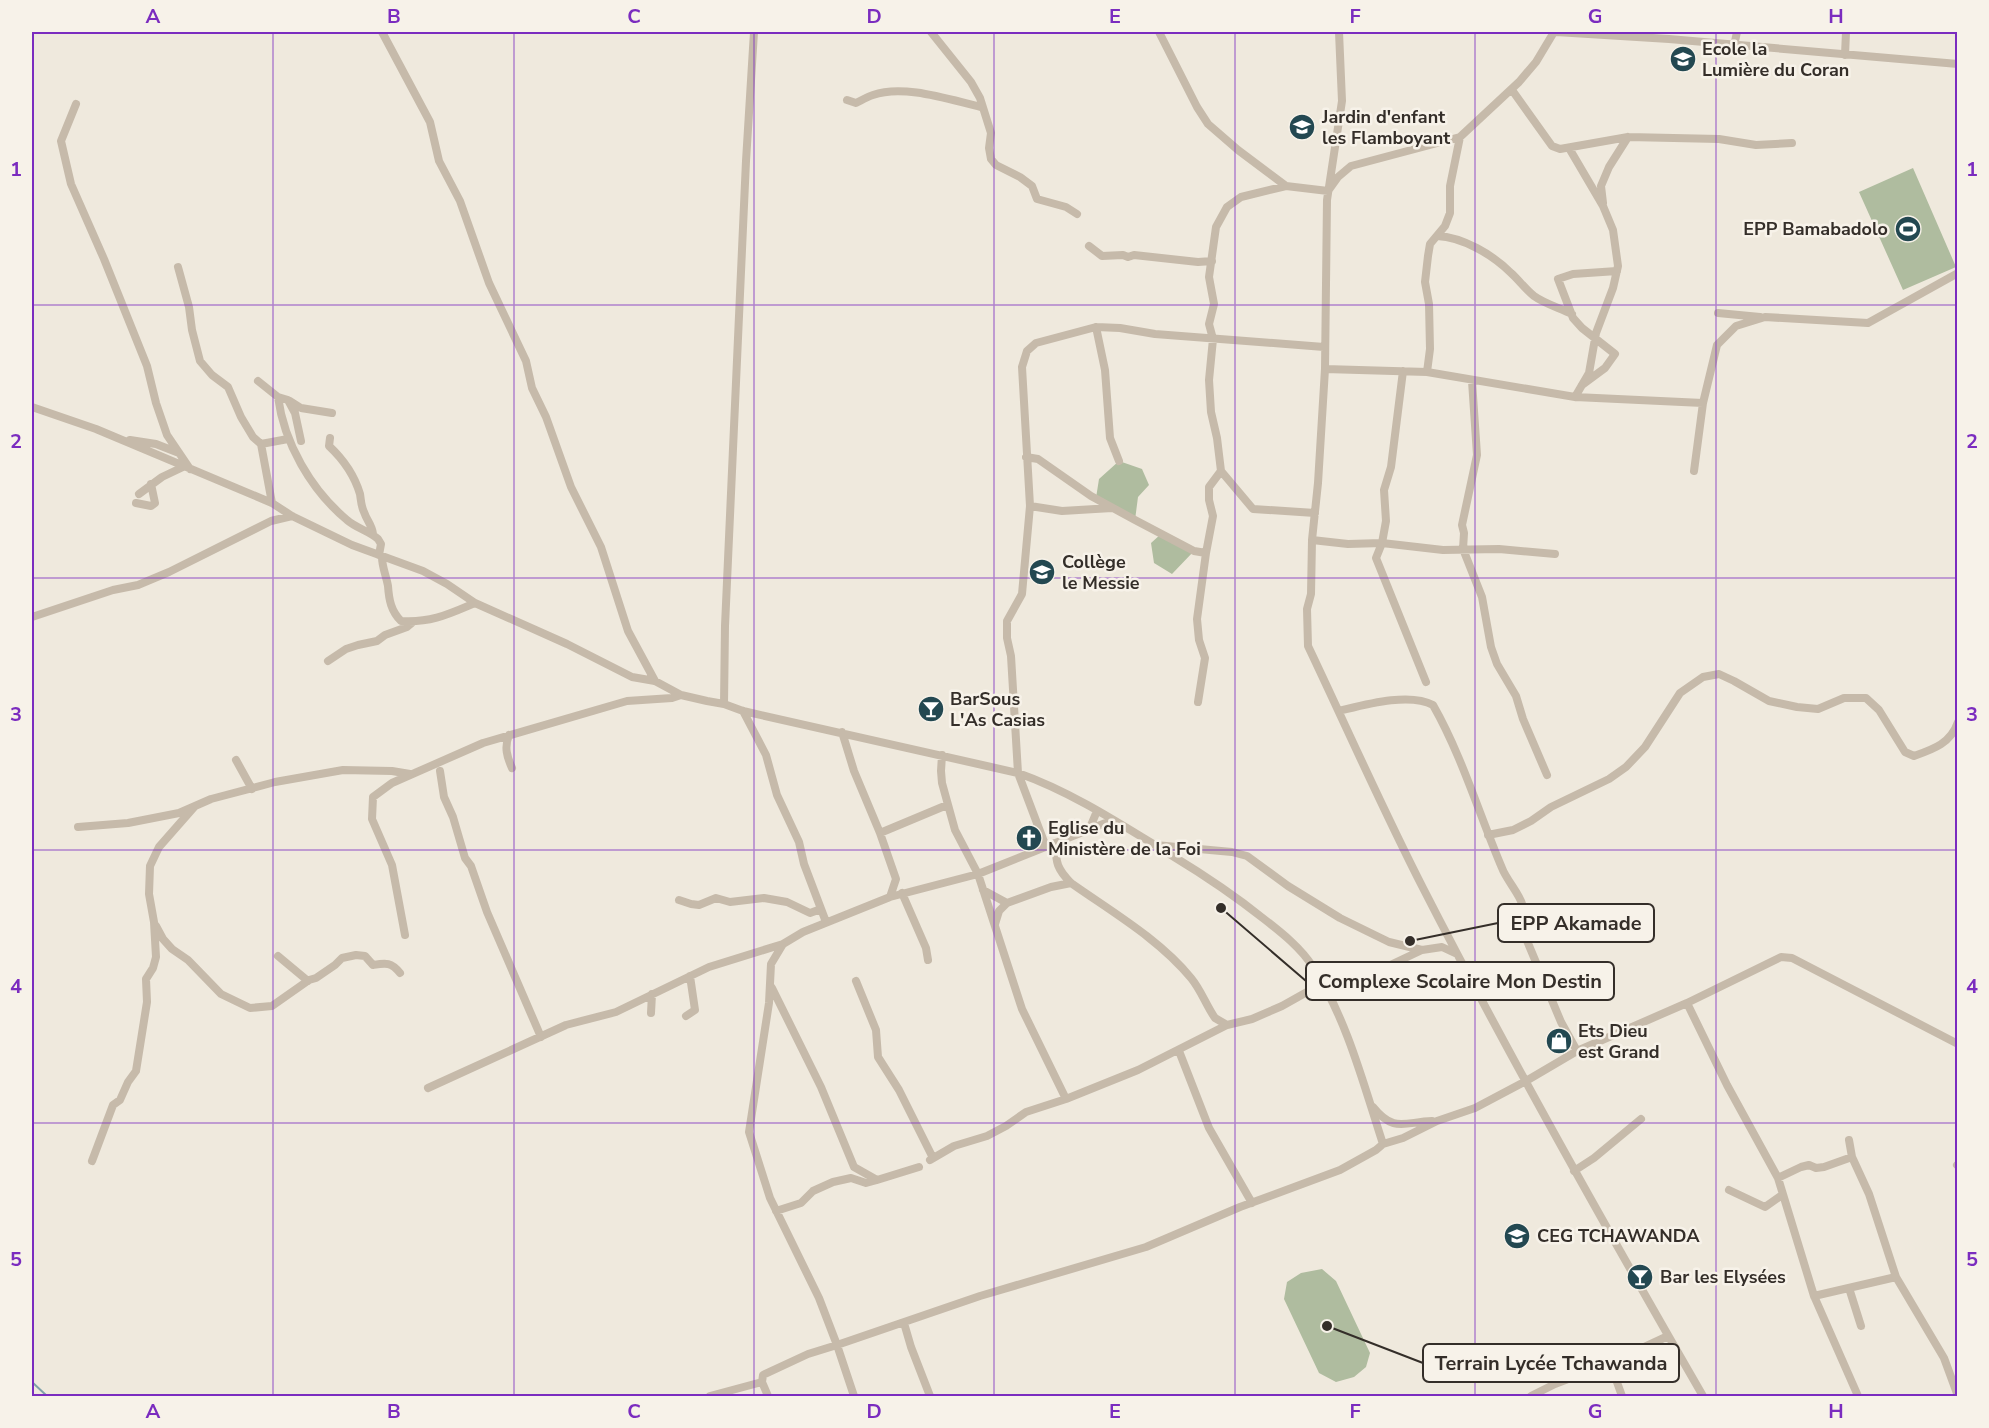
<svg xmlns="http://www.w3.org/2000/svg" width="1989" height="1428" font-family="'Nunito Sans',sans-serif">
  <rect width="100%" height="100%" fill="#efe9dd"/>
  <!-- green -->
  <path fill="#afbc9f" d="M1913,168l43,99 -53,23 -44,-98z
    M1119,461l23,8 7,16 -11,12 -3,23 -39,-22 3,-19z
    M1161,534l33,17 -22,23 -18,-11 -3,-20z
    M1322,1269l14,12 34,72 -4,14 -12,10 -18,5 -17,-9 -35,-74 3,-17 14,-9z"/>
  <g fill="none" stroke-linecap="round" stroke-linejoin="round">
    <!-- stream -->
    <path stroke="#7fa2a9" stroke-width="2" d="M32,1382l15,14"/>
    <!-- minor -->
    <path stroke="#c6baaa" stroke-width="8" d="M382,32l48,90 9,39 21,40 29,82 37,78 6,27 14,29 25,70 30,60 27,84 27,50
      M931,32l40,50 9,16 11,35 -2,15 2,11 5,6 24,12 12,9 5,13 29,8 11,7
      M1159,32l38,75 11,17 30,26 48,36 42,5 10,-14 13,-11 109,-29 59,-55 17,-20 18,-30
      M1339,32l3,69 -15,99 -2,169 -7,114 -6,57 -1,54 -4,15 1,37c38,80 74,162 115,242 88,172 183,340 280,508
      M1556,32l113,7 289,25
      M1734,46l3,-14
      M1845,55l1,-23
      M1512,90l40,56 8,3 68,-12 91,2 37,6 36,-2
      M847,100l9,3c6,-3 11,-6 17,-8 31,-11 77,5 108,12
      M76,104l-15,37 10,43 33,75 43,107 9,37 11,32 23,34
      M1569,148l34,58 10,24 5,36 -5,22 -17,45 -7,40 -14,24
      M1603,203l-2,-17 8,-19 19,-30
      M1437,236c26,1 56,19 74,37 8,7 14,16 23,23 11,8 26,12 38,18
      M1089,246l13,10 21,-1 5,2 6,-2 64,7 14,-1
      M178,267l11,40 3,23 8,31 12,14 16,12 13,30 12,20 8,7 11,59
      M1718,313l42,4
      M1096,327l9,43 5,68 9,23
      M1325,369l102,3 148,25 128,6
      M1427,372l3,-23 -1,-45 -4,-22 3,-26 2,-12 15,-18 5,-13v-27l10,-49
      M258,381l20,16c6,46 33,93 69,123 9,8 22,11 31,19l3,5 -2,11
      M1472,381l5,74 -15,70 2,8 -1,16 19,48 9,50 6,17 19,32 7,23 24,56
      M1582,385l23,-17 10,-14 -33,-26 -9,-10 -15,-39 15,-5 44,-3
      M278,397l10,3 7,13 6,28
      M290,401l11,7 31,5
      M32,407l64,22 176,74 20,13 60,29 71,26 24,13 28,19 92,41 65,33 23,4 26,14 26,6 17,3 19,7 275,62c54,19 104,52 153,82 33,20 63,40 93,64 18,14 37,29 49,48 34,52 51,119 70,177l20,-6 34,-17 38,-13 51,-27 51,-30 110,-48 94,-46 11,1 166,86
      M330,438l-1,8c15,14 25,28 31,48 1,6 1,12 4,18 3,9 8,13 9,22
      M130,440l26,4 23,9
      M261,444l27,-5
      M1026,457l12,2 53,37 44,24 59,31 12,2
      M1221,471l32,38 62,4
      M1694,471l9,-68 14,-58 19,-19 29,-9 103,6 90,-50
      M139,494l23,-17 21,-10
      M136,503l15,3 4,-3 -4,-19
      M1030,506l32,5 50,-3
      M1312,540l36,4 34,-1 4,-22 -2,-31 7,-23 12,-96
      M382,557c0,10 4,18 6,29 1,14 3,25 13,35 30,2 48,-7 74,-18
      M32,617l81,-27 25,-5 31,-13 102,-51 21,-5
      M328,661l18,-12 12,-4 19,-4 8,-6 22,-8 6,-5
      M1426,682l-50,-124 6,-15 61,7 56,-1 56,5
      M1198,702l7,-44 -6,-18 -2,-21 9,-66 7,-37 -4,-16v-13l12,-16 -4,-33 -6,-26 -2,-32 4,-41 -4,-15 5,-20 -5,-27 7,-50 11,-20 14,-10 45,-11
      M724,704l1,-78 21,-465 8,-129
      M743,711l23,44 11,40 22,47 5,22 22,58
      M1339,711c25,-6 70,-19 94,-6 29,51 46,109 69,163 4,11 18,27 20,36 3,10 1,22 3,32l36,86 16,29
      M842,732l12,39 26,62 16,46 -6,18
      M509,735c-5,12 -2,22 3,33
      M942,755l-1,16 1,12 13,47 23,44 44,135 44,90
      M236,760l16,29
      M440,771l4,26 9,20 12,41 6,8 16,46 54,125
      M78,827l50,-4 51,-10 32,-14 64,-17 68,-12 49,1 18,3
      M1089,830l8,-19
      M880,833l67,-28
      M1488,835l25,-5 18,-9 20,-14 58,-28 17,-12 19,-20 35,-54 23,-16 16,-3 15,7 35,20 28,6 21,2 26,-11h22l13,12 26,42 9,4c20,-7 37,-13 44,-34
      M1055,843c1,20 2,26 16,40 41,29 88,56 120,95 10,12 15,27 24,40l12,7 25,-6 30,-13 41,-23
      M1155,845l77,7 15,4 41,30 52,32 49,24 33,8
      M1046,847l-28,-74 -7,-117 -4,-18v-17l15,-27 8,-88 -8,-139 5,-16 9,-8 60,-16 24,1 35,6 169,13
      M983,890l24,13 44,-16 20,-4
      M902,893l24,55 2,12
      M679,900l12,4 8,1 17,-7 14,4 34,-4 23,4 23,11 11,-4
      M995,924l4,-13 8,-8
      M156,926l7,13 9,10 16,11 33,34 29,14 22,-2 37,-26 7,-2 19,-13 7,-7 14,-3 9,1 8,9c13,-2 18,-3 27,8
      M405,935l-13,-70 -20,-46 1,-22 19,-14 91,-40 144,-42 45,-3 9,-3
      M278,956l30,25
      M856,981l20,49 2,27 21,33 34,68
      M772,988l49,99 33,80 23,13 42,-13
      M1328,991l20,-6 74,-35 20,-3 15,7
      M1687,1003l40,82 51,93 36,118 44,100
      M651,1013l1,-19
      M686,1016l9,-6 -5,-34
      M1179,1051l30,77 43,75
      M428,1088l138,-63 50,-13 93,-45 74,-23
      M1373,1107c21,26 31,15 59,14
      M1849,1140l3,17 17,37 27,83
      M930,1160l24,-14 33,-10 19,-10 20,-14 40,-13 72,-29 89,-45
      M92,1161l21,-56 7,-5 8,-18 8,-11 11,-69 -1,-23 7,-11 3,-11 -2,-35 -5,-28 1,-28 9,-19 36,-41
      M1957,1165l1,1
      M1574,1171l20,-13 47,-39
      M1778,1178l23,-11 8,-2 7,3 8,-1 28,-10
      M1729,1190l36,17 17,-12
      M776,1211l25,-8 12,-12 20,-9 18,-4 15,5 11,-3
      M1849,1288l12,38
      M1814,1296l82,-19 48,81 14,38
      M904,1323l7,24 19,49
      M1610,1363l12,33
      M710,1396l52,-14
      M768,1396l-6,-14 1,-7 45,-21 29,-9 -18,-47 -49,-100 -21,-66 20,-129 2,-39 12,-20 20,-12 87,-35 88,-23 135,-54
      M854,1396l-17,-51 143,-49 166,-49 94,-40 100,-37 36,-20 7,-6
      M1531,1396l24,-12 55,-21 58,-27"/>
  </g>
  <!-- grid -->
  <path fill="none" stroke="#7b2cbf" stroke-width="1.5" stroke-opacity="0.55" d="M273,32v1364M514,32v1364M754,32v1364M994,32v1364M1235,32v1364M1475,32v1364M1716,32v1364M32,305h1926M32,578h1926M32,850h1926M32,1123h1926"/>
  <!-- icons -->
  <defs>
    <symbol id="school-disc" viewBox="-11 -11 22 22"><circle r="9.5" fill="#234851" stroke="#f7f2e9"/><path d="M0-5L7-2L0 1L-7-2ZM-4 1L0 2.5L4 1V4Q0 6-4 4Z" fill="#fff"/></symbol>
    <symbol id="stadium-disc" viewBox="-11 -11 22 22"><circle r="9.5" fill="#234851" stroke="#f7f2e9"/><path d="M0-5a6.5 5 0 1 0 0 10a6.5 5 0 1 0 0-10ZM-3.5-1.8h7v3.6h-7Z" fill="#fff"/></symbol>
    <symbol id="bar-disc" viewBox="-11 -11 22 22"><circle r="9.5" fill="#234851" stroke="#f7f2e9"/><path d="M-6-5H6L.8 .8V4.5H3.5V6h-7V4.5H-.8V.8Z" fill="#fff"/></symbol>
    <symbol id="church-disc" viewBox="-11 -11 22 22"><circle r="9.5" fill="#234851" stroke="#f7f2e9"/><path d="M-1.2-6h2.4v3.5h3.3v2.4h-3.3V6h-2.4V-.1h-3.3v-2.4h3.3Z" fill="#fff"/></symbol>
    <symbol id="shop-disc" viewBox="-11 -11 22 22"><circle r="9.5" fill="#234851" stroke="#f7f2e9"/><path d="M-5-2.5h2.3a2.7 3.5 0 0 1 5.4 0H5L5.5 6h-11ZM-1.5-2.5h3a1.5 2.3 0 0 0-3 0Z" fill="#fff"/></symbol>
  </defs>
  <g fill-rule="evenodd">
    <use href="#school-disc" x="1668" y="44" width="30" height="30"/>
    <use href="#school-disc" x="1287" y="112" width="30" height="30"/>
    <use href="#stadium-disc" x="1893" y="214" width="30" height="30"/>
    <use href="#school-disc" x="1027" y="557" width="30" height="30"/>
    <use href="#bar-disc" x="916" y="694" width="30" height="30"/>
    <use href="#church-disc" x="1014" y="823" width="30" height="30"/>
    <use href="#shop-disc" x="1544" y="1026" width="30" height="30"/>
    <use href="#school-disc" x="1502" y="1221" width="30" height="30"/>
    <use href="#bar-disc" x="1625" y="1262" width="30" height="30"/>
  </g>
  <g text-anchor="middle" stroke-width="5" stroke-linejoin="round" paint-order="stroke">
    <!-- poi labels -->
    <g font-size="18" font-weight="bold" fill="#342e29" stroke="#f7f2e9" text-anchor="start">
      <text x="1702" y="55">Ecole la<tspan x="1702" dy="21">Lumière du Coran</tspan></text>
      <text x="1322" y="123">Jardin d'enfant<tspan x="1322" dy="21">les Flamboyant</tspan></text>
      <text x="1888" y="235" text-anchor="end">EPP Bamabadolo</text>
      <text x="1062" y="568">Collège<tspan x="1062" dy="21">le Messie</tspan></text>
      <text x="950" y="705">BarSous<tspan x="950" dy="21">L'As Casias</tspan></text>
      <text x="1048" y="834">Eglise du<tspan x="1048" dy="21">Ministère de la Foi</tspan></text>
      <text x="1578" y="1037">Ets Dieu<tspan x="1578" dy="21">est Grand</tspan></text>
      <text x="1537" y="1242">CEG TCHAWANDA</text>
      <text x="1660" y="1283">Bar les Elysées</text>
    </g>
  </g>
  <!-- callouts -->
  <path fill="none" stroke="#342e29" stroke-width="2" d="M1410 941L1498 923M1221 908L1306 981M1327 1326L1423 1363"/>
  <g fill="#342e29" stroke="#f7f2e9" stroke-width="2">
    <circle cx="1410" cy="941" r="6"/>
    <circle cx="1221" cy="908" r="6"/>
    <circle cx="1327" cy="1326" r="6"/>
  </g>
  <g fill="#f7f2e9" stroke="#342e29" stroke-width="2">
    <rect x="1498" y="904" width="156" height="38" rx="6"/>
    <rect x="1306" y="962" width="308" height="38" rx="6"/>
    <rect x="1423" y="1344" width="256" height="38" rx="6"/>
  </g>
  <g font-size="20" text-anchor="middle" font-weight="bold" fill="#342e29">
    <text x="1576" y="930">EPP Akamade</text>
    <text x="1460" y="988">Complexe Scolaire Mon Destin</text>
    <text x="1551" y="1370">Terrain Lycée Tchawanda</text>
  </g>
  <!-- border -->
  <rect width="1989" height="1428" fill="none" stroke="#f7f2e9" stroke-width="66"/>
  <rect x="33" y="33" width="1923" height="1362" fill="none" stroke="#7b2cbf" stroke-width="2"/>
  <g font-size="20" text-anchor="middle" font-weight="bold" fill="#7b2cbf">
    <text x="153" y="23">A</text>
    <text x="394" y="23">B</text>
    <text x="634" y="23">C</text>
    <text x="874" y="23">D</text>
    <text x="1115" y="23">E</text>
    <text x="1355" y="23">F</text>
    <text x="1595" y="23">G</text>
    <text x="1836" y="23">H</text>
    <text x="16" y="176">1</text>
    <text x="1972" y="176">1</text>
    <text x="16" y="448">2</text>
    <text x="1972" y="448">2</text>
    <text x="16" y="721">3</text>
    <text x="1972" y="721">3</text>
    <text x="16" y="993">4</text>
    <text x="1972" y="993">4</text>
    <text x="16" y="1266">5</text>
    <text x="1972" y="1266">5</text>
    <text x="153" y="1418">A</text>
    <text x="394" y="1418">B</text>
    <text x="634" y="1418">C</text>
    <text x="874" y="1418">D</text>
    <text x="1115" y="1418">E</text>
    <text x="1355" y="1418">F</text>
    <text x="1595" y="1418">G</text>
    <text x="1836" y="1418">H</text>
  </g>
</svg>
